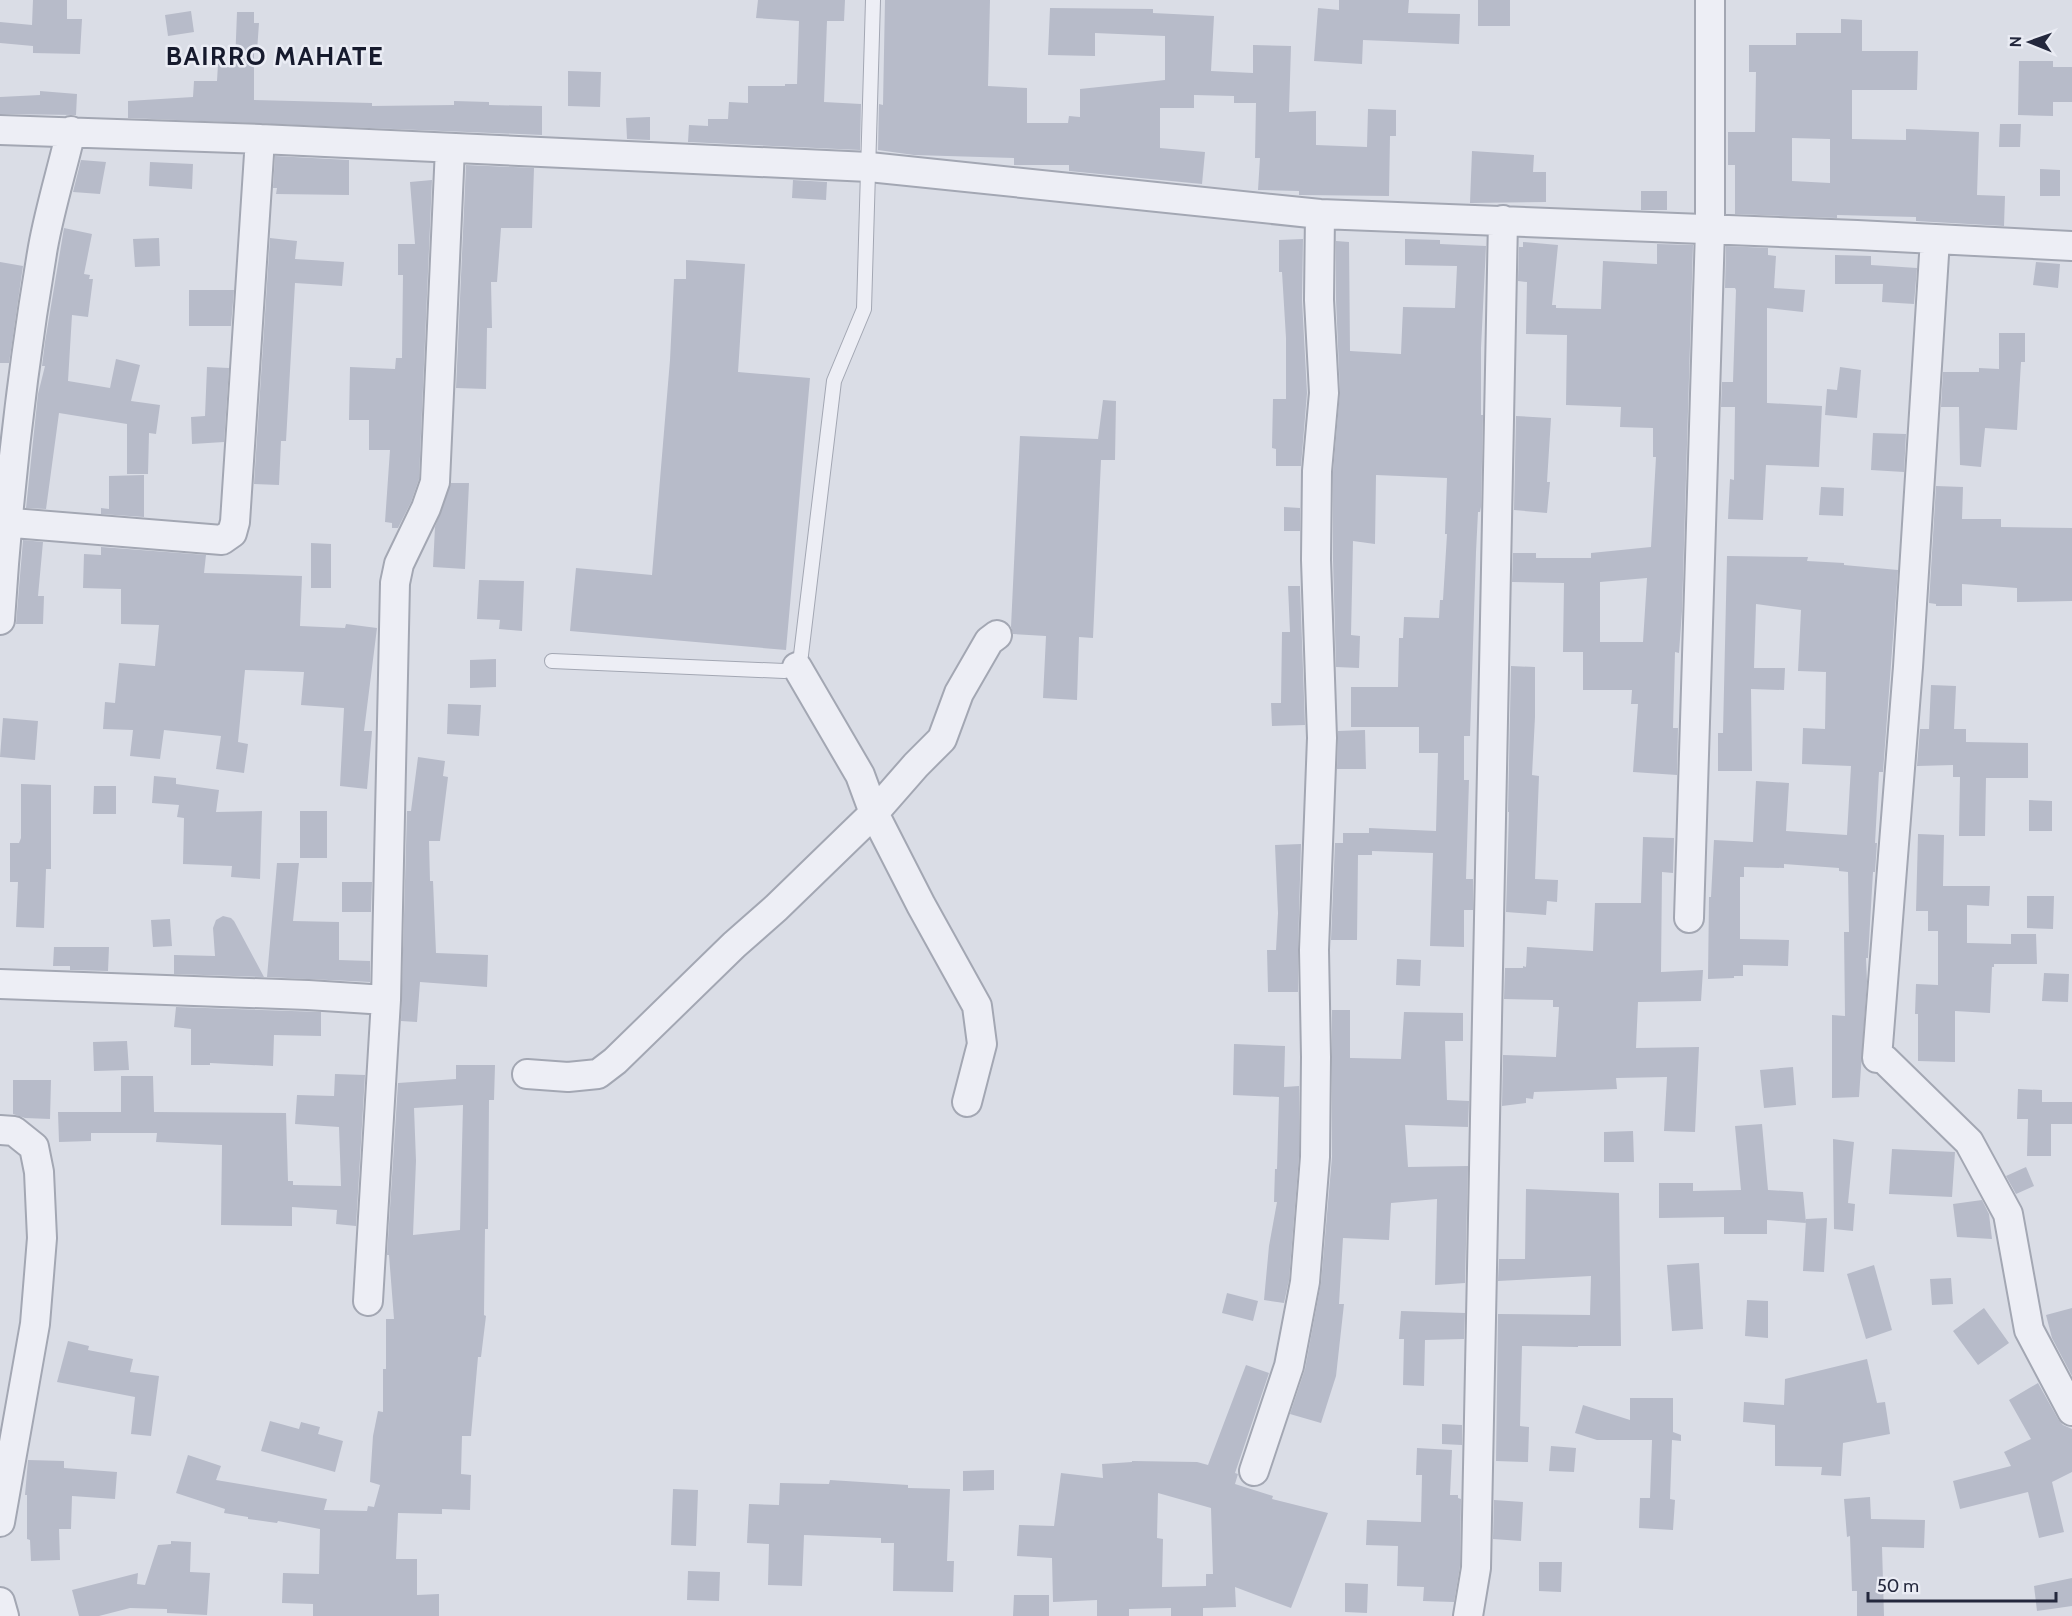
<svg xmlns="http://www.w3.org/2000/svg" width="2072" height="1616" font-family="Cabin,sans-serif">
  <rect width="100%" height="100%" fill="#dadde6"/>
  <!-- building -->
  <path fill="#b7bbc9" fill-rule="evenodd" d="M33,0h34v19h15l-2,35 -47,-1v-7l-33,-3v-21l32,3z
    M758,0h87l-1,21h-17l-3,81 37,2 -1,46 -172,-8 1,-17 19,1v-7h20l1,-17 19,1v-17h37v-2h12l2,-63 -43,-3z
    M885,0h105l-2,86 39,2v35h41l1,-7 11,1v-28l85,-9v-44l-70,-3v23l-47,-1 2,-47 103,1v4l61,3 -3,55 42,2v-28l38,1 -2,66 27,-1v34l51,2 1,-38 28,1v26h-6l-1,60 -87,-1h-3v-4l-41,-1 2,-32h-5l1,-55h-22v-7l-40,-1v13h-34v40l45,4 -3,32 -133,-13v-6h-55v-7l-100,-3 -36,-5 1,-46 4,1z
    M1339,0h70l-1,13 52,1 -1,30 -96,-4 -1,24 -48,-3 4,-53 21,2z
    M1478,0h32v26h-32z
    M191,11l3,21 -26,4 -3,-21z
    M237,12h17v11h5l-2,28h-3v49l118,3v3l82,-1v-4l35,1v3l53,1v29l-414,-17v-17l65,-4 1,-16h23l1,-17h17z
    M1841,19l21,1v31h56l-1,39h-65v49l54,1v-11l73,3 -2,63 28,1 -1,30 -88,-5v-4l-79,-2v3l-102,-4v-49h-7v-33h27l1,-60h-7v-27h47v-12h45zM1792,138l38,1v44l-38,-2z
    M2019,61h34v6h19v35h-19v14l-35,-1z
    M568,71l33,1 -1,35 -32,-1z
    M40,91l37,3 -1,21 -76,-1v-17l40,-2z
    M650,117v23l-23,-1 -1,-21z
    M2000,124h21l-1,23h-21z
    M1472,151l62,4 -1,17h13v30l-76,1z
    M275,156l74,4v35l-73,-1 1,-6h-4z
    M81,160l25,2 -6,32 -27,-2z
    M150,162l43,2 -1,25 -43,-3z
    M466,165l68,3 -2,60h-31l-4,54h-6l1,46h-5l-1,61 -30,-1z
    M2040,169l20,1v26h-20z
    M432,180l-13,299 -8,23 -13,26h-6v-5l-7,-1 5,-72h-21v-30h-20l1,-53 45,2 1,-11h6l1,-83h-5v-31h17l-5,-62z
    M793,180l34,2 -1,18 -34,-2z
    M1641,191h26v19h-26z
    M64,228l28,6 -8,40 6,1 -1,4h4l-5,38 -16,-2 -4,66 42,7 6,-29 24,6 -9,36 29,4 -4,29 -7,-1 -1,41h-21v-50l-68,-11 -13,96 -20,-1 12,-114 7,-28h-3l3,-24z
    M159,238l1,28 -25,1 -2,-28z
    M270,238l27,3 -2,18 49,3 -2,24 -47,-3 -9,158h-5l-2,44 -25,-1z
    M1303,239l-1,61 5,93 -6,73h-25v-17l-4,-1 1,-49h13v-61l-4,-66h-3v-32z
    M1405,239l35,1v4l46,2 -5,102v67h2l-2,92 -1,5h-2l-2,40 -6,184h-6v44h5l-3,99h7v31h-9v37l-34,-1 3,-93 -61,-2v4h-14l-1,85h-26l4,-97h8v-10h26v-5l67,3 2,-78h-19v-26h-68v-40h47l1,-49h4l1,-21 35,1 1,-18h3l4,-66h-2l2,-56 -71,-3 -1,69 -22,-3 -2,94 9,1 -1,32 -23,-1 -3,-107v-88l7,-80 -4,-92v-59l13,1 1,109 51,3 2,-47 52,1 2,-42 -52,-1z
    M1523,242l35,3 -6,60h4v3l45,1 2,-48 54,3v-20l36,1 -11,366 -3,42 -4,-1 -2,76h5l-1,47 -44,-3 5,-68h-7l1,-14h-49v-38h-20l1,-69 -52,-1 1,-29h23v5h55v-5l60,-6 5,-90h-3v-29l-33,-1 1,-20 -55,-2 1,-70 -41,-1 1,-52 -9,-1 1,-34h4zM1647,578l-4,64h-43v-60z
    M1726,246l42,2v7l8,1 -2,32 31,2 -2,22 -36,-4v95l55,3 -3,61 -53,-2 -3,55 -35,-1 2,-40 4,1 1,-73h-14l1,-25h11l3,-92 -1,-2h-10z
    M1835,255l36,1v9l46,3 -3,36 -32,-2 1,-18h-48z
    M686,260l59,4 -7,108 72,6 -24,272 -216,-19 6,-63 76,7 18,-215 4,-81h12z
    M0,262l23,4 -14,97h-9z
    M2036,262l24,2 -2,24 -25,-3z
    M189,290h45l-3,36h-42z
    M1999,333h26v29h-4l-4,68 -32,-2 -4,39 -21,-2 -1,-58h-18l2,-35h36v-4l20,1z
    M207,367l22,1 -5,74 -32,2 -1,-27 14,-1z
    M1840,367l21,3 -4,48 -32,-3 2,-26 10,1z
    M1103,400l13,1 -1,59h-14l-8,178 -14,-1 -2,63 -34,-2 3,-62 -33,-2 -2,-7 9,-191 78,3z
    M1516,416l35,2 -4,64h3l-3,31 -33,-3z
    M1873,433l33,1 -2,38 -33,-2z
    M144,475v42l-43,-3v-6l8,1v-33z
    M451,483h18l-4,86 -32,-2 2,-40z
    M1936,486l27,1 -1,32h39v8l71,1v73l-55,1v-14l-55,-4v22h-26v-2l-7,-1z
    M1821,487l23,1 -1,28 -24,-1z
    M1284,507l16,1v23h-16z
    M23,540l20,2 -5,54h6l-1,28h-27z
    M311,543l20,1v44h-20z
    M101,547l105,8 -2,18 98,3 -2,50 45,2 1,-4 31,4 -13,103h8l-5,58 -27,-3 4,-78 -43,-3 3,-33 -59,-2 -7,72 10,2 -4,29 -28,-4 5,-33 -57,-6 -4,29 -30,-3 3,-26 -30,-1 2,-27 10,1 4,-40 36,3 4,-41 -38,-1v-35l-38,-1 1,-34 17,1z
    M1727,556l81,1 -1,4 37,2v2l54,5 -15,202h-4l-4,71h2l-2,29h-2l-5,86h-2l1,23 -8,116 -27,1v-83l13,1 -1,-84h5l-1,-60 -9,-1v-3l-55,-4v4l-40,-1v10h-4v62l49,1 -1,26 -45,-1v11h-9v2l-26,1 1,-82h2l3,-57 39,2 3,-61 33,2 -3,48 61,4 4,-69 -49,-2 1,-36 22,1 1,-57 -28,-1 3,-61 -45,-6 -2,64h31l-1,22 -33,-1 1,82h-34v-38h5z
    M479,580l45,1 -2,50 -23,-2 1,-9 -23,-1z
    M1288,586h12l5,139 -33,1 -1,-23h10l1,-71h8z
    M496,659v28l-26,1v-28z
    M1511,666l24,1v50l-3,58 7,1 -4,103 23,1 -1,22 -10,-1 -1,14 -40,-3 3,-100h-1z
    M1931,685l25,1 -2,43h12v13l62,1v35h-42l-1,58h-26l1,-59h-7v-12l-36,1 3,-37h9z
    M448,704l33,1 -2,31 -32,-2z
    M3,718l35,3 -3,39 -35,-3z
    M1365,730l1,39h-29l1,-38z
    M418,757l27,4 -2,15 5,1 -8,64h-11l1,40h3l3,72 52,2 -1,32 -67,-5 -3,40 -16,-1 6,-210h4z
    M154,776l22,2v6l43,6 -3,22 46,-1 -2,68 -29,-2 1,-11 -49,-2 1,-46 -7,-1 2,-12 -27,-2z
    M21,784l30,1v84h-5l-2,59 -28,-1 2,-45h-8v-39h9l2,-5z
    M94,786h22v28h-23z
    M2029,800l23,1v30h-23z
    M300,811h27v47h-27z
    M1918,834l26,1 -1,51h47l-1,20 -22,-1v38l44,1v-10h25l1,30h-43v3h-2l-2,46 -35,-2v51l-37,-1v-47h-3l1,-30 22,1v-54h-10v-20h-12z
    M1643,837l31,1 -1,35 -11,-1 -1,100 42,-2 -2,31 -63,1 -2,46 63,-1 -4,85 -31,-1 3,-54 -51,1 1,11 -83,3 -1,7 -7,-1v5l-24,3 1,-51 53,2 3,-50h-6v-7l-49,-1 1,-31h18v-2l3,1 1,-20 66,4 2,-48h46z
    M1301,844l-3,105v43h-30l-1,-42h9l2,-37 -3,-68z
    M277,863h22l-6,58 46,1v38l31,1v21l-103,-5z
    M342,882h30l-1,30h-29z
    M2027,896h27l-1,33 -26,-1z
    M223,916l8,2 3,3 30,56 -90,-3v-19l41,1 -2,-28 3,-8z
    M170,919l2,27 -19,1 -2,-27z
    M54,947h55l-1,24 -38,-1v-4h-17z
    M1397,959l24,1 -1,26 -24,-1z
    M2044,973l25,1 -1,28 -26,-1z
    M176,1007l145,5v24l-47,-1 -1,31 -63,-3v2h-19v-36l-17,-2z
    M1332,1010h18v48l51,1 3,-47 59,1v28h-18l2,59 22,1 -1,26 -63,-2 3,42 60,-1 -3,117 -30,2 2,-86 -46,4 -2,37 -46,-2 -4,66h5l-8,72 -15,47 -31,-9 15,-45 16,-86 11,-126z
    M127,1041l2,29 -35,1 -1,-29z
    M1234,1044l51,2 -1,41 15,-1v70l-10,124 -5,23 -20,-3 5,-54 8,-44h-3l1,-33h2l2,-72 -46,-2z
    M456,1065h39l-1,35h-5l-1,129h-3l-1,86 2,1 -5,41h-3l-7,79h-9l-1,38 10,1 -1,35 -28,-1v5l-44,-1 -2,46h21v36l22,-1v22h-126v-12l-31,-1 1,-30 36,1 1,-45 -42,-8 -1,2 -29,-4v-2l-24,-4 1,-4 -49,-16 12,-38 33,11 -5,14 111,19 -3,11 43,1 1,-5 6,1 6,-22 -10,-3 3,-46 5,-25 5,1v-43h3v-50h8l-5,-64h-2l11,-172 58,-4zM463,1105l-3,125 -47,5 3,-74 -2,-53z
    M1793,1067l3,38 -32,3 -4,-38z
    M335,1074l30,1 -9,151 -20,-2 1,-14 -45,-3v19l-71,-1 1,-80 -66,-3 1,-9h-66v8l-32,1 -1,-30h63v-36h32l1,36 132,1 2,68h5v4l48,1 -2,-59 -44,-3 2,-29 37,1z
    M13,1080h38l-1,39 -25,-1 -12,-4z
    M2018,1089l24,1v12h30v22h-21v32h-24l1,-37h-11z
    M1762,1124l6,66 35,2 3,31 -39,-3v14h-43v-17l-65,1v-35h34v8l48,-1 -6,-64z
    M1633,1131l1,31h-30v-30z
    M1833,1139l21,3 -6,61 7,1 -2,27 -19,-2z
    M1892,1149l63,3 -3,45 -63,-3z
    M2026,1167l8,19 -18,8 -10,-18z
    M1526,1189l93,4 2,153h-43v1l-56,-1 -2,80 9,1 -1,35 -32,-1 2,-147 92,1 1,-39 -93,5 1,-22h26z
    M1982,1200l7,14 3,25 -35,-2 -4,-33z
    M1827,1218l-3,54 -21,-1 3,-52z
    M1699,1263l4,66 -31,2 -5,-66z
    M1874,1265l18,65 -26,9 -19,-65z
    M1951,1278l2,26 -21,1 -2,-26z
    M1227,1293l31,8 -5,20 -31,-8z
    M1747,1300l21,1v37l-23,-2z
    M1984,1308l25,35 -31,22 -25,-34z
    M2072,1308v68l-20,-38 -6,-23z
    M1401,1311l64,2 -1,26 -39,1 -1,46 -21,-1 1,-46h-5z
    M68,1341l21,5 -1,4 45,9 -3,13 29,4 -8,60 -20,-2 4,-37 -78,-15z
    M1867,1359l10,44 8,-1 5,32 -47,9 -2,33 -20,-1 1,-8 -47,-1v-41l-32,-3 1,-20 40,3 1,-26z
    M1246,1365l23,8 -34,100 3,1 -3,10 38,12 -1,3 56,14 -37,95 -56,-21 1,20 -33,1v8h-32v-8l-42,1v7h-32v-16l-44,2 -1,-44 -35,-2 2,-31 35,1 7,-53 42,5 -1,-14 30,-2v-1l65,1 11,3zM1158,1493l53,15 2,66h-7v12l-44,1 1,-48 -6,-1z
    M2038,1383l20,36 5,6 9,4v43l-20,10 12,50 -25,6 -11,-46 -68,17 -7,-28 58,-15 -7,-14 27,-13 -22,-39z
    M1630,1398h43v34l8,3v6l-9,-1 -2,59 5,1 -2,30 -34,-2 1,-30h10l2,-58h-55l-22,-7 8,-28 47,15z
    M270,1421l29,8 2,-7 19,5 -2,7 25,7 -8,31 -74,-21z
    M1442,1424l20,1v20l-20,-1z
    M1551,1446l25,2 -2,24 -25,-1z
    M1417,1448l35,2 -2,45h8v3l3,1 -1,67 -6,36 -31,-1 1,-14 -27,-1 1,-40 -32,-1 1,-25 54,2 1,-47h-6z
    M28,1460l36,1v7l53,4 -2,27 -43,-3 -1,33h-12l1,31 -29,1 -1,-21 -3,-1v-44h-2z
    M994,1470v20l-31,1v-20z
    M830,1480l78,5v3l42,1 -3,72h7l-1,31 -60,-1 1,-48h-13v-5l-77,-3 -2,51 -34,-1 1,-41 -22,-1 2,-39 30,1 1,-22 49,1z
    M673,1489l25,1 -2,56 -25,-1z
    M1870,1497l1,22 54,1 -1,28 -42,-1 2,69h-27v-25h-5l-2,-55 -3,1 -3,-38z
    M1494,1500l29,2 -2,39 -28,-2z
    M171,1541l20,1 -1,30 20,1 -3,42 -40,-2v-4l-37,-1 -31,8h-20l-7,-26 66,-17 -1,11 8,1 13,-40 13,-1z
    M1539,1562h23l-1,30 -22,-1z
    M688,1571l32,1 -1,29 -32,-1z
    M2072,1578v28l-35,5 -3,-25z
    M1345,1583l23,1 -1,29 -22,-1z
    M1014,1595h35v21h-36z"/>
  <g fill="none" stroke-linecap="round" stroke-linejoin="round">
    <defs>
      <path id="service" d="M552,661l232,10 13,-4 4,-12 33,-274 30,-72 9,-309"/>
      <path id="minor" d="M0,130l260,9 609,28 451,47 537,21 215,11
        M1935,239l-27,428 -31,391 7,1 85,83 39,72 21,116 43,81
        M0,522l222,18 10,-7 3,-11 25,-383
        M0,620c8,-125 22,-250 43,-373 7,-39 19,-77 28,-116
        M797,667l63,108 14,38 47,92 56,101 5,38 -15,58
        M1689,918l21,-688v-230
        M0,984l308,11 78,5
        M527,1074l41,3 30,-3 17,-13 119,-116 42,-37 98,-95 42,-48 26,-26 17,-46 30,-52 8,-6
        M0,1130l14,1 20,16 5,25 3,66 -7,86 -35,198
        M368,1301l18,-301 9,-417 4,-19 27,-56 9,-26 15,-334
        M1254,1471l35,-105 16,-84 10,-125 1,-100 -2,-107 8,-212 -6,-178 1,-89 7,-78 -5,-93 1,-86
        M0,1602l4,14
        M1468,1616l8,-48 27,-1348"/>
    </defs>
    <!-- service casing -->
    <use href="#service" stroke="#a3a7b3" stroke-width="16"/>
    <!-- minor casing -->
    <use href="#minor" stroke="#a3a7b3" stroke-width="32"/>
    <!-- service -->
    <use href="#service" stroke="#edeef5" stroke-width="14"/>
    <!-- minor -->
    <use href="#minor" stroke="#edeef5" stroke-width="28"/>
  </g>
  <g text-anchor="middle" stroke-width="5" stroke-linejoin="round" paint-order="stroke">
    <!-- district labels -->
    <g font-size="26" font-weight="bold" letter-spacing="1.5" fill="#161a2d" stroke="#eaecf4">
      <text x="275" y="65">BAIRRO MAHATE</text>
    </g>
  </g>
  <!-- north arrow -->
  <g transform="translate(2030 42) rotate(271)" stroke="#eaecf4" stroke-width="4.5" paint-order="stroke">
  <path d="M0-4.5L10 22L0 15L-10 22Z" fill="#24283d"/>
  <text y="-9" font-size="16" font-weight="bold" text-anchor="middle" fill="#24283d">N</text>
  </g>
  <!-- scale -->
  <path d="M1868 1592v9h188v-9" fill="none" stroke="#24283d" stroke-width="3"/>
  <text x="1877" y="1592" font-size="18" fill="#24283d" stroke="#eaecf4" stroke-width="4.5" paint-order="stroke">50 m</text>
</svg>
